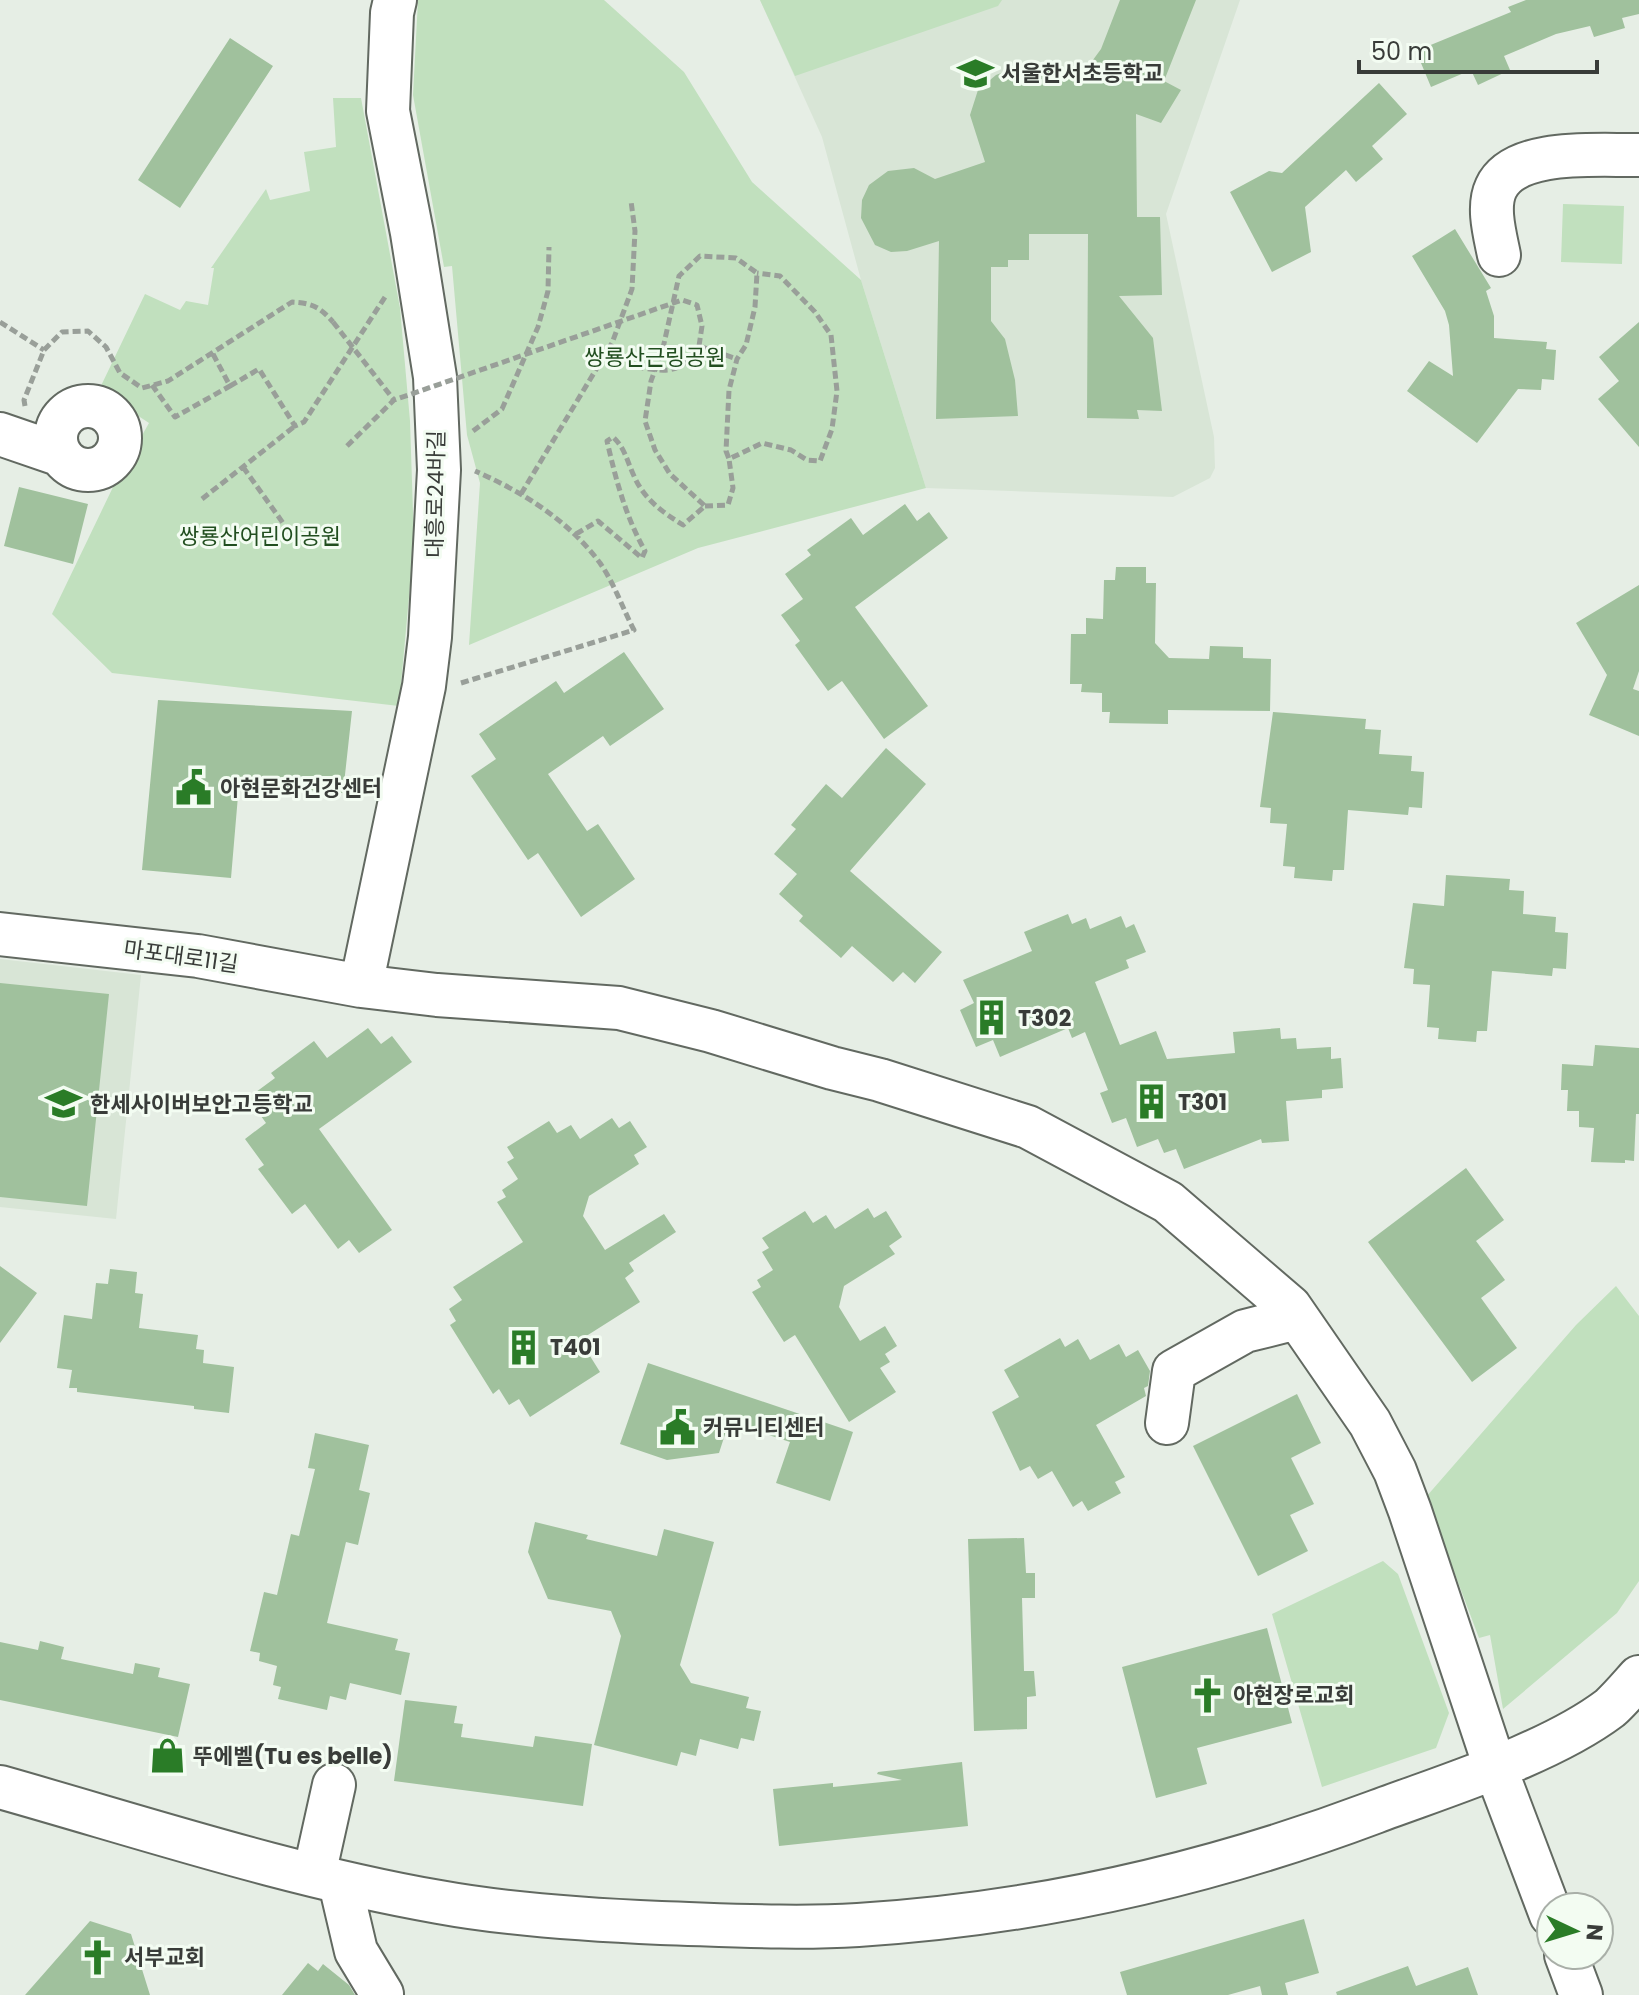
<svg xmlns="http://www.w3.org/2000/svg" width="1639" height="1995" font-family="Poppins,'Noto Sans KR',sans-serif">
  <rect width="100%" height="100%" fill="#e6eee5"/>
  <!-- built -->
  <path fill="#d8e5d6" d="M760,0h480l-74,214 48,223 1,31 -5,10 -37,19 -247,-9 -65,-208 -39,-143z
    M0,959l141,16 -25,244 -116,-12z"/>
  <!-- green -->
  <path fill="#c1e0be" d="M418,0h186l80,72 68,110 109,98 65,208 -228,60 -229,97 11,-162 -13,-48 -15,-169 -8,1 -31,-172z
    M760,0h242l-4,6 -203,70z
    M333,98h28l39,210 10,113 4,121 -15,164 -287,-33 -60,-59 62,-129 35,-62 -50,-33 46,-96 35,16 6,-9 22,4 6,-37h-3l55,-79 4,11 40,-9 -6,-39 32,-5z
    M1563,204l61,2 -2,58 -61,-2z
    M1616,1286l23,30v265l-22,32 -114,96 -13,-74 -11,3 -53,-141 150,-172z
    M1383,1561l15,13 51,139 -13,35 -114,39 -50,-173z"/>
  <!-- building -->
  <path fill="#a0c19d" d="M1120,0h76l-32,81 17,9 -20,33 -25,-9 1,103h23l2,78 -43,1 34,42 9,73 -25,-1 2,9 -52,-1 1,-184h-59v26h-21v7h-17v54l14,18 10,41 3,36 -82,3 3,-178 -32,10 -16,1 -16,-7 -14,-27 1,-18 7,-15 19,-14 26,-3 21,11 50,-17 -15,-47 8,-25 18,-15 21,-8 20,-2 20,4 22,10 22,-30z
    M1526,0h113v14l-17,4 3,10 -31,9 -4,-11 -34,8 -52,22 6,14 -32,15 -7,-15 -40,17 -15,-36 95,-39 -3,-5z
    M230,38l43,28 -93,142 -42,-28z
    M1379,83l28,31 -35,32 11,13 -27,23 -10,-12 -41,37 6,45 -39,20 -42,-80 39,-21 13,2z
    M1455,229l36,59 -5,3 8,25v22l53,4 -1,7 10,1 -2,30 -12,-1 -1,11 -23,-1 -41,54 -70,-52 22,-30 24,15 -4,-51 -4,-14 -33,-55z
    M1639,322v125l-41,-48 21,-18 -20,-24z
    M19,487l69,17 -15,60 -69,-18z
    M905,504l12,17 12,-9 19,26 -93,69 73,99 -44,33 -42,-58 -14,10 -33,-46 5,-4 -19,-26 22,-16 -18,-25 26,-19 -4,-5 44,-32 12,17z
    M1116,567h30v16h10l-1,60 14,15 40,1 1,-13 33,1v11l28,1 -1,52 -102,-1v14l-59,-1 1,-11h-8v-19l-21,-1 1,-8h-12l1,-50h15v-16l17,1 1,-39h11z
    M1639,585v86l-6,18 6,2v45l-50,-21 18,-40 -31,-52z
    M624,652l40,57 -54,37 -7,-10 -55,38 39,57 11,-7 37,55 -54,38 -43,-64 -10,7 -57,-84 25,-17 -17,-25 77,-53 8,12z
    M158,700l194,11 -9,82 -104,-9 -8,94 -89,-8z
    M1273,712l93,7 -1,10 16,1 -2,24 33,2 -1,15 13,1 -2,36 -13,-1 -1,8 -60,-5 -4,60h-11l-1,11 -38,-3 1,-11 -12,-1 4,-42 -17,-1 1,-15 -11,-1z
    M886,748l40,36 -76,87 92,81 -27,31 -12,-11 -10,10 -41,-36 -11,12 -42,-37 4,-5 -24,-22 18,-20 -23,-20 22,-25 -5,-4 35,-41 16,14z
    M1446,875l64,4 -1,11 15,1 -1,23 33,3 -1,15 13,1 -2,36 -13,-1 -1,8 -60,-5 -5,60h-10l-1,11 -38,-3 1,-11 -12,-1 3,-42 -17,-1 1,-15 -10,-1 9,-65 31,3z
    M1068,914l4,10 14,-6 4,11 31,-13 5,12 8,-4 12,28 -20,8 3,8 -34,14 25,63 36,-14 11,28 68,-6 -2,-21 47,-4 1,11 15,-1 1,11 34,-2v12l10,-1 2,30 -21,2v8l-36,3 3,40 -27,2 -1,-4 -77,30 -8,-20 -12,4 -6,-14 -21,8 -11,-29 -14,5 -12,-30 8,-3 -23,-58 -13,6 -4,-10 -68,29 -7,-17 -17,7 -16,-37 14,-7 -11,-23 69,-29 -8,-19z
    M0,983l109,11 -22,212 -87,-9z
    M368,1028l13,16 11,-8 20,26 -93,67 73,101 -33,23 -10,-13 -11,9 -33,-45 -13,10 -34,-45 6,-4 -19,-26 21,-16 -18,-25 27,-20 -4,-5 43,-32 13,17z
    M1595,1045l44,3v66h-3l-2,47 -9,-1v3l-34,-1 3,-34 -15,-1v-16h-12l1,-21h-7l1,-26 31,2z
    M612,1118l7,10 11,-7 17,26 -13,8 5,9 -50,32 -6,20 22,34 59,-36 12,18 -47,31 5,8 -9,7 15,24 -60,38 20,32 -70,45 -11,-18 -10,6 -10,-16 -6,5 -43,-69 6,-4 -7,-12 13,-9 -9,-13 70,-45 -26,-40 9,-5 -4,-7 16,-11 -11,-17 7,-4 -7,-11 42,-26 8,12 14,-8 9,14z
    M1466,1168l38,52 -28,21 29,39 -24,18 36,50 -45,34 -104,-140z
    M868,1208l6,10 12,-7 16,26 -13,9 6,8 -51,32 -5,21 21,34 25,-15 12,20 -12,8 5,8 -10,6 16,24 -47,30 -54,-87 -11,7 -32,-50 9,-5 -4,-7 16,-10 -11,-18 7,-4 -7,-10 43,-27 8,12 13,-8 9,14z
    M0,1266l37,27 -37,50z
    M110,1269l27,3 -2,21 8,1 -4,34 59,7 -2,14 8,1 -1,13 31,4 -5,46 -35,-4v-3l-117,-14v-4h-8l3,-18 -15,-2 7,-53 28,4 4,-36 12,1z
    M1060,1338l5,9 13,-8 12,21 29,-16 7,13 12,-7 12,21 -2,15 -4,2 2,8 -50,29 29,52 -10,5 6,11 -33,18 -6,-10 -9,6 -21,-36 -14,8 -8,-13 -10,5 -28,-59 27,-15 -15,-27z
    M648,1363l205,69 -23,69 -54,-18 14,-41 -61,-20 -10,31 -52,7 -47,-16z
    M1297,1394l24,49 -30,15 23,46 -24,11 18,36 -50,25 -65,-130z
    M315,1433l54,12 -10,45 11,3 -12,52 -12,-3 -19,81 71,16 -3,11 15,3 -9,42 -51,-12 -4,17 -16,-4 -3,14 -49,-11 3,-12 -8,-2 4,-19 -18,-5 1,-8 -10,-2 14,-59 13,3 14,-61 8,2 16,-67 -7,-1z
    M535,1522l53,13 -2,4 71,17 7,-27 50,13 -34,123 11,18 58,14 -3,11 15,3 -7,30 -13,-3 -3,11 -38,-10 -4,17 -15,-4 -4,14 -83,-21 27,-109 -10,-25 -63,-12 -20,-47z
    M1024,1538l2,35h9v25h-13l2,73h10l2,25 -9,1v32l-53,2 -6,-192z
    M1267,1628l25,95 -95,25 10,36 -51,14 -34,-131z
    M40,1641l24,6 -3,12 72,15 2,-11 25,5 -2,9 32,7 -12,53 -178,-37v-58l38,8z
    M405,1700l52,6 -3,17 9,1 -2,13 72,10 2,-11 57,8 -9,62 -189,-25z
    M962,1762l6,64 -189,20 -6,-57 60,-6v4l69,-7 -25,-6 1,-2z
    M1304,1919l15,54 -34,10 3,12h-26l-2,-9 -32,9h-101l-7,-23z
    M90,1921l41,13 19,61h-125z
    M308,1963l10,8 5,-7 26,21 6,10h-73z
    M1408,1966l8,20 52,-19 10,28h-141l-1,-3z"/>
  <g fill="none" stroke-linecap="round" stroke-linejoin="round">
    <defs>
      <path id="minor" d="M1499,255c-4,-20 -12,-48 -3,-67 19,-41 104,-32 143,-33
        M56 438a32 32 0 1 1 64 0a32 32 0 1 1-64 0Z
        M0,434l61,21
        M0,934l198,22 163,30 76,9 182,13 92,23 121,37 48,12 148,47 140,75 122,105 80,116 25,48 15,40 85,256 56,148
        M361,986l63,-300 6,-49 9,-167 -4,-93 -23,-144 -24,-122 4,-98 3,-13
        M1167,1423l7,-52 71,-40 52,-13
        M0,1787c145,41 290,89 439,115 71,13 150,18 222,21 66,2 131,6 197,2 176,-11 352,-51 517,-113 72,-27 174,-58 235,-104 10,-9 20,-21 29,-31
        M314,1875l20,-90
        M340,1883l16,68 26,43
        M1566,1955l15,40"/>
    </defs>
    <!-- minor casing -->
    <use href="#minor" stroke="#626961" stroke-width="46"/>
    <!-- path -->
    <path stroke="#999f99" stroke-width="5" stroke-dasharray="8 4" stroke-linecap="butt" d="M0,322l44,28
      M213,354l17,32 29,-17 36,57 9,-4 81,-125
      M152,385l23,32 55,-31
      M25,406l-1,-6 20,-50 18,-18 26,-1 18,16 14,26 22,15 26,-7 124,-79c20,1 28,5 41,20
      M473,431l29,-22 36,-82 10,-36 1,-44
      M243,467l55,77
      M521,494l91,-151 20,-54 3,-58 -4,-30
      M202,499l93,-73
      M705,506l23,-1 5,-17 -4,-29
      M576,534l22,-13 44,37 3,-7c-20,-36 -29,-71 -38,-110l6,-4c12,11 14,24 21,39 10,23 28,36 49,49l22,-19 -35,-32 -15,-24 -10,-29 6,-40 12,-33 16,-72 21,-20 36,2 21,15 -2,34 -9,38 -9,14 -8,31 -3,61 3,8 33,-16 29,7 16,10 13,1 12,-32 5,-38 -6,-56 -16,-23 -35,-36 -23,-3
      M461,683l173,-53c-11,-21 -20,-47 -34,-67 -31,-42 -77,-71 -125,-92"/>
    <!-- minor -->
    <use href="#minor" stroke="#fff" stroke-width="42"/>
    <!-- path-bridge -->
    <path stroke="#999f99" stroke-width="5" stroke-dasharray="8 4" stroke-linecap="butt" d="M333,322l61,78
      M632,352l11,16c30,5 38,3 56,-22
      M347,446l47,-46 288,-100 15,5 5,21 -3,20 38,13"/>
  </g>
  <!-- icons -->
  <defs>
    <symbol id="school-bare" viewBox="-9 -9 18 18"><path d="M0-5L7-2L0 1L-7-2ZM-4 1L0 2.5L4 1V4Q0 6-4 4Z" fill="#2a7c27" stroke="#f3fcf2" stroke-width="2.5" paint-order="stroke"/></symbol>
    <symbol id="civic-bare" viewBox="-9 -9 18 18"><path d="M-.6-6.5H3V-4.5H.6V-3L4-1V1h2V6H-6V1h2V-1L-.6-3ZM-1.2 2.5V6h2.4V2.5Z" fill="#2a7c27" stroke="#f3fcf2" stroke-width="2.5" paint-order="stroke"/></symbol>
    <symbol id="building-bare" viewBox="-9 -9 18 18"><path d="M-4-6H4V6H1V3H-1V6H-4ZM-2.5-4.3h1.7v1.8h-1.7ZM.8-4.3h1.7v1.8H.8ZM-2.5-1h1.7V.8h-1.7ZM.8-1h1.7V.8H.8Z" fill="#2a7c27" stroke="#f3fcf2" stroke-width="2.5" paint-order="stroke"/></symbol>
    <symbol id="church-bare" viewBox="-9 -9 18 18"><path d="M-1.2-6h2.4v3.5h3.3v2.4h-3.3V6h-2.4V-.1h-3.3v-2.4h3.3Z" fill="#2a7c27" stroke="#f3fcf2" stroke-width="2.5" paint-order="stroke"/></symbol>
    <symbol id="shop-bare" viewBox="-9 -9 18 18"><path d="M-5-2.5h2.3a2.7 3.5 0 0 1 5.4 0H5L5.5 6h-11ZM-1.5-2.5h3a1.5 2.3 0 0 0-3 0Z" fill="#2a7c27" stroke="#f3fcf2" stroke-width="2.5" paint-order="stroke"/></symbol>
  </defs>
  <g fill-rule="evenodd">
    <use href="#school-bare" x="950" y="48" width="51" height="51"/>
    <use href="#civic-bare" x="168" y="762" width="51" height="51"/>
    <use href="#building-bare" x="966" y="992" width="51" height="51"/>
    <use href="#building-bare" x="1126" y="1076" width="51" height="51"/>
    <use href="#school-bare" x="38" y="1078" width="51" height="51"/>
    <use href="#building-bare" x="498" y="1322" width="51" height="51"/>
    <use href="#civic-bare" x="652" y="1402" width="51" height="51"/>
    <use href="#church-bare" x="1182" y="1670" width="51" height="51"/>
    <use href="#shop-bare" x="142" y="1730" width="51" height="51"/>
    <use href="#church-bare" x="72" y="1932" width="51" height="51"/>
  </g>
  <g text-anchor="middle" stroke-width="6" stroke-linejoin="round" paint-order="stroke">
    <!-- poi labels -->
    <g font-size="22" font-weight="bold" fill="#393c39" stroke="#f3fcf2" text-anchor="start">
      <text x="1001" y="81">서울한서초등학교</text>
      <text x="220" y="796">아현문화건강센터</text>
      <text x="1018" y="1026">T302</text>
      <text x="1178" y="1110">T301</text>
      <text x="90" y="1112">한세사이버보안고등학교</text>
      <text x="550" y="1355">T401</text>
      <text x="703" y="1435">커뮤니티센터</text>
      <text x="1233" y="1703">아현장로교회</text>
      <text x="193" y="1764">뚜에벨(Tu es belle)</text>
      <text x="124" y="1965">서부교회</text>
    </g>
    <!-- park labels -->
    <g font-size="22" fill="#214e1f" stroke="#f3fcf2">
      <text x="655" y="365">쌍룡산근링공원</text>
      <text x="260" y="544">쌍룡산어린이공원</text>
    </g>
    <!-- street labels -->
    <g font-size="22" fill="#393c39" stroke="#f3fcf2">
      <text transform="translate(435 494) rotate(-89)" y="8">대흥로24바길</text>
      <text transform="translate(181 956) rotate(8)" y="8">마포대로11길</text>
    </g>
  </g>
  <!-- north arrow -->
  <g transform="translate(1575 1931) rotate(94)"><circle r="38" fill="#f3fcf2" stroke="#a9afa8" stroke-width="2"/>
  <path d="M0-6L14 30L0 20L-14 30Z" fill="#2a7c27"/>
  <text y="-12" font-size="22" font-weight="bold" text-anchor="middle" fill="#393c39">N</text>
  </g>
  <!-- scale -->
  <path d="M1359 60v12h238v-12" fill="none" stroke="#393c39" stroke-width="4"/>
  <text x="1371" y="60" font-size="24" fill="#393c39" stroke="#f3fcf2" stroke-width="6" paint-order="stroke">50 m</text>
</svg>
